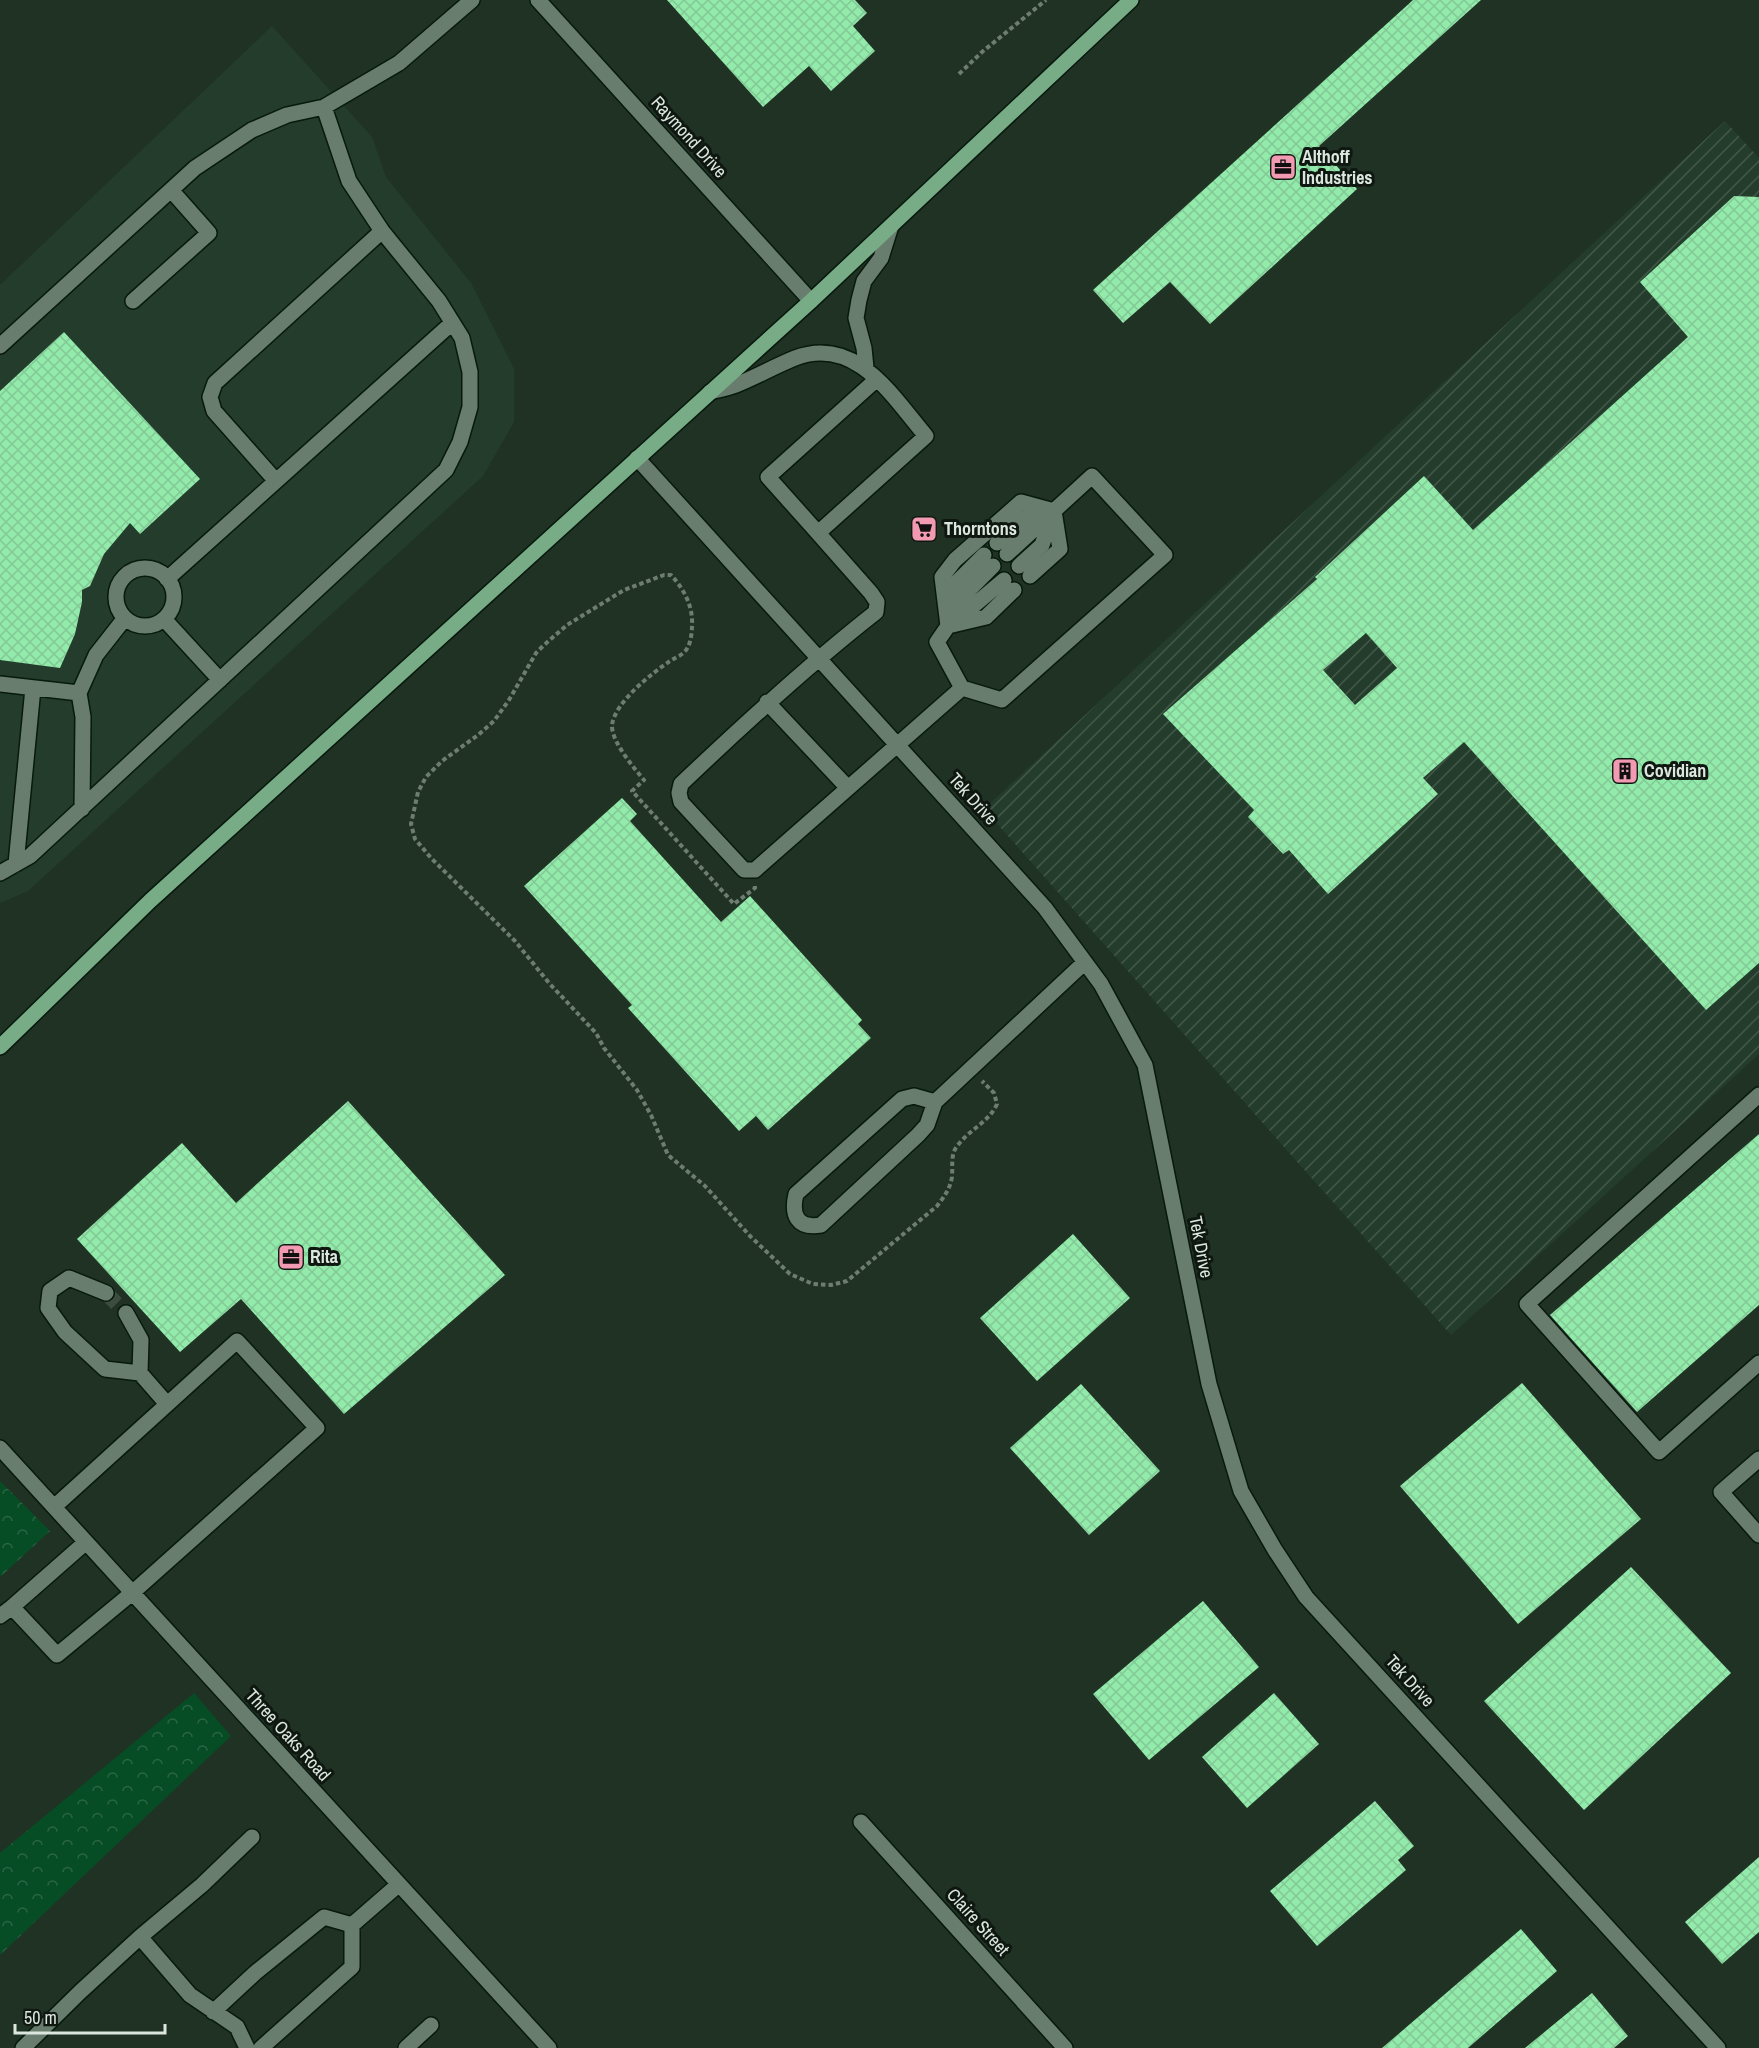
<svg xmlns="http://www.w3.org/2000/svg" width="1759" height="2048" font-family="'Archivo Narrow',sans-serif">
  <defs>
    <pattern id="industrial-furrows" width="10" height="10" patternUnits="userSpaceOnUse" patternTransform="scale(1.5)"><rect width="10" height="10" fill="#243c2b"/><path d="M-1 1l2-2M0 10L10 0M9 11l2-2" fill="none" stroke="#435849"/></pattern>
    <pattern id="forest-crowns" width="20" height="18" patternUnits="userSpaceOnUse" patternTransform="scale(1.5)"><rect width="20" height="18" fill="#064c25"/><path d="M2 6a3 3 0 1 1 6 0M12 15a3 3 0 1 1 6 0" fill="none" stroke="#2a6644"/></pattern>
    <pattern id="building-cross-hatch" width="8" height="8" patternUnits="userSpaceOnUse" patternTransform="scale(1.5)"><rect width="8" height="8" fill="#92eaab"/><path d="M0 0l8 8M0 8l8-8" fill="none" stroke="#82c996"/></pattern>
  </defs>
  <rect width="100%" height="100%" fill="#203224"/>
  <!-- built -->
  <path fill="#243c2b" d="M272,26l100,111 14,40 85,106 43,86v53l-31,54 -455,415 -28,12v-618z"/>
  <!-- industrial -->
  <path fill="url(#industrial-furrows)" d="M1725,121l34,37v896l-308,281 -467,-526z"/>
  <!-- forest -->
  <path fill="url(#forest-crowns)" d="M0,1481l50,50 -50,46z
    M194,1693l37,43 -231,219v-102z"/>
  <!-- building -->
  <path fill="url(#building-cross-hatch)" fill-rule="evenodd" d="M667,0h188l12,13 -14,13 22,25 -44,40 -22,-25 -46,41z
    M1413,0h68l-162,146 38,43 -147,135 -40,-42 -47,41 -30,-33z
    M1734,196l25,1v766l-53,47 -242,-268 -41,36 15,16 -110,100 -39,-44 -6,4 -35,-37 6,-7 -91,-96 154,-135 -2,-2 109,-101 49,54 215,-193 -48,-55zM1366,633l31,35 -42,37 -32,-35z
    M64,332l136,147 -60,55 -10,-11 -26,31 -14,32 -8,4v12l-7,32 -15,34 -60,-8v-269z
    M622,798l15,16 -7,7 91,101 29,-26 112,124 -4,4 13,14 -103,92 -12,-14 -17,15 -111,-123 4,-3 -108,-119z
    M348,1101l157,174 -161,139 -103,-115 -61,53 -103,-113 105,-96 54,60z
    M1759,1134v171l-122,107 -87,-97z
    M1073,1234l57,64 -93,83 -57,-63z
    M1522,1383l119,136 -123,105 -118,-138z
    M1081,1384l79,87 -71,64 -79,-87z
    M1631,1567l100,106 -147,137 -100,-109z
    M1203,1601l56,66 -110,93 -56,-66z
    M1274,1693l45,51 -72,64 -45,-51z
    M1375,1801l39,45 -16,14 8,10 -89,76 -47,-55z
    M1759,1857v75l-37,32 -37,-42z
    M1521,1929l36,42 -89,77h-86z
    M1592,1993l36,43 -14,12h-89z"/>
  <g fill="none" stroke-linecap="round" stroke-linejoin="round">
    <!-- minor-tunnel -->
    <path stroke="#3c4d40" stroke-width="15" stroke-dasharray="15 8" stroke-linecap="butt" d="M106,1293l20,20"/>
    <defs>
      <path id="minor" d="M538,0l273,301
        M133,301l76,-68 -38,-43
        M0,346l195,-178 57,-38 35,-15 37,-8
        M866,368l-2,-20 -8,-30 3,-18 5,-19 17,-23 10,-32
        M710,392c8,-2 18,-4 26,-7 20,-8 39,-19 59,-27 61,-23 97,38 131,78l-108,97 -50,-56 109,-98
        M637,458l408,450 56,76 44,81 64,319 32,107 34,59 31,47 412,451
        M276,481l-62,-70 -4,-14 5,-14 167,-152
        M818,533l53,60 6,9 -1,10c-69,54 -132,112 -195,172l-2,9 2,9 63,68h11l207,-182 40,12 163,-145 -73,-79 -85,78
        M997,543l28,-25 26,-7
        M1019,566l23,-21 11,-31
        M116 597a29 29 0 1 1 58 0a29 29 0 1 1-58 0Z
        M1030,576l30,-27 -6,-38
        M167,579l285,-256
        M951,612l5,-29 28,-28
        M164,619l56,61
        M953,623l51,-43
        M948,626l-6,-49 13,-17 66,-58 33,9
        M948,626l38,-9 28,-27
        M0,684l79,9 17,-38 29,-37
        M962,688l-25,-46 11,-16 18,-33 27,-27
        M79,693l4,24 -1,92
        M767,702l81,86
        M16,864l17,-176
        M0,873l30,-17 416,-386 14,-28 10,-35v-35l-8,-34 -23,-37 -57,-70 -33,-50 -25,-74 75,-44 73,-63
        M1759,1095l-232,209 132,148 100,-89
        M935,1102l-21,-6 -12,3 -106,95c-5,21 1,35 25,31l97,-90 9,-10 8,-23 150,-140
        M106,1293l-37,-15 -19,13 -2,17 17,24 40,37 35,4 27,31
        M126,1313l15,27 -1,33
        M0,1448l549,600
        M1759,1459l-38,33 38,43
        M54,1507l183,-166 80,87 -185,165 -75,62 -45,-48 74,-65
        M0,1616l12,-9
        M861,1822l204,226
        M352,1925l46,-40
        M140,1937l50,58 47,32 10,21
        M213,2012l42,-39 69,-56 28,8
        M23,2048l57,-56 60,-55 62,-52 50,-48
        M261,2048l91,-81v-42
        M406,2048l25,-23"/>
      <path id="major" d="M0,1047l150,-146 661,-600 320,-301"/>
    </defs>
    <!-- minor casing -->
    <use href="#minor" stroke="#08190d" stroke-width="18"/>
    <!-- major casing -->
    <use href="#major" stroke="#08190d" stroke-width="18"/>
    <!-- path -->
    <path stroke="#6e7d71" stroke-width="4" stroke-dasharray="4.5 3" stroke-linecap="butt" d="M959,74l23,-22 64,-52
      M755,886v2l-21,16 -102,-113 12,-11c-10,-12 -33,-39 -32,-55 3,-23 40,-52 58,-64 6,-4 14,-6 18,-14 3,-6 4,-15 4,-22 1,-19 -8,-36 -21,-50h-7l-40,15 -57,35 -23,20 -8,8 -27,47 -15,21 -16,14 -36,26 -16,16 -8,15 -7,32 4,15 16,19 84,83 34,42 47,50 8,15 33,42 14,25 17,40 37,31 45,50 40,38 23,10 18,1 16,-4 90,-75c7,-9 13,-17 15,-29 1,-12 -2,-23 6,-32 12,-16 31,-23 39,-41l-3,-11 -12,-12"/>
    <!-- minor -->
    <use href="#minor" stroke="#687d6d" stroke-width="15"/>
    <!-- major -->
    <use href="#major" stroke="#78ac86" stroke-width="15"/>
  </g>
  <!-- icons -->
  <defs>
    <symbol id="office-square" viewBox="-11 -11 22 22"><rect x="-9" y="-9" width="18" height="18" rx="4" fill="#f19ab2" stroke="#0f1711"/><path d="M-6-3h4V-5.5h4V-3h4V5H-6ZM-1-4.5V-3h2v-1.5ZM-6 0V1H6V0Z" fill="#111"/></symbol>
    <symbol id="supermarket-square" viewBox="-11 -11 22 22"><rect x="-9" y="-9" width="18" height="18" rx="4" fill="#f19ab2" stroke="#0f1711"/><path d="M-6-5.5h2.5l.6 2H6L4.5 2H-2.5L-4.4-4H-6ZM-1.5 3.2a1.3 1.3 0 1 0 .1 0ZM3 3.2a1.3 1.3 0 1 0 .1 0Z" fill="#111"/></symbol>
    <symbol id="building-square" viewBox="-11 -11 22 22"><rect x="-9" y="-9" width="18" height="18" rx="4" fill="#f19ab2" stroke="#0f1711"/><path d="M-4-6H4V6H1V3H-1V6H-4ZM-2.5-4.3h1.7v1.8h-1.7ZM.8-4.3h1.7v1.8H.8ZM-2.5-1h1.7V.8h-1.7ZM.8-1h1.7V.8H.8Z" fill="#111"/></symbol>
  </defs>
  <g fill-rule="evenodd">
    <use href="#office-square" x="1268" y="152" width="30" height="30"/>
    <use href="#supermarket-square" x="909" y="514" width="30" height="30"/>
    <use href="#building-square" x="1610" y="756" width="30" height="30"/>
    <use href="#office-square" x="276" y="1242" width="30" height="30"/>
  </g>
  <g text-anchor="middle" stroke-width="6" stroke-linejoin="round" paint-order="stroke">
    <!-- street labels -->
    <g font-size="18" fill="#dbe7de" stroke="#0f1711">
      <text transform="translate(689 137) rotate(48)" y="6">Raymond Drive</text>
      <text transform="translate(973 799) rotate(48)" y="6">Tek Drive</text>
      <text transform="translate(1201 1247) rotate(79)" y="6">Tek Drive</text>
      <text transform="translate(1410 1681) rotate(48)" y="6">Tek Drive</text>
      <text transform="translate(288 1735) rotate(48)" y="6">Three Oaks Road</text>
      <text transform="translate(978 1922) rotate(48)" y="6">Claire Street</text>
    </g>
    <!-- poi labels -->
    <g font-size="18" font-weight="bold" fill="#dbe7de" stroke="#0f1711" text-anchor="start">
      <text x="1302" y="163">Althoff<tspan x="1302" dy="21">Industries</tspan></text>
      <text x="944" y="535">Thorntons</text>
      <text x="1644" y="777">Covidian</text>
      <text x="310" y="1263">Rita</text>
    </g>
  </g>
  <!-- scale -->
  <path d="M15 2024v9h150v-9" fill="none" stroke="#dbe7de" stroke-width="3"/>
  <text x="24" y="2024" font-size="18" fill="#dbe7de" stroke="#0f1711" stroke-width="4.5" paint-order="stroke">50 m</text>
</svg>
